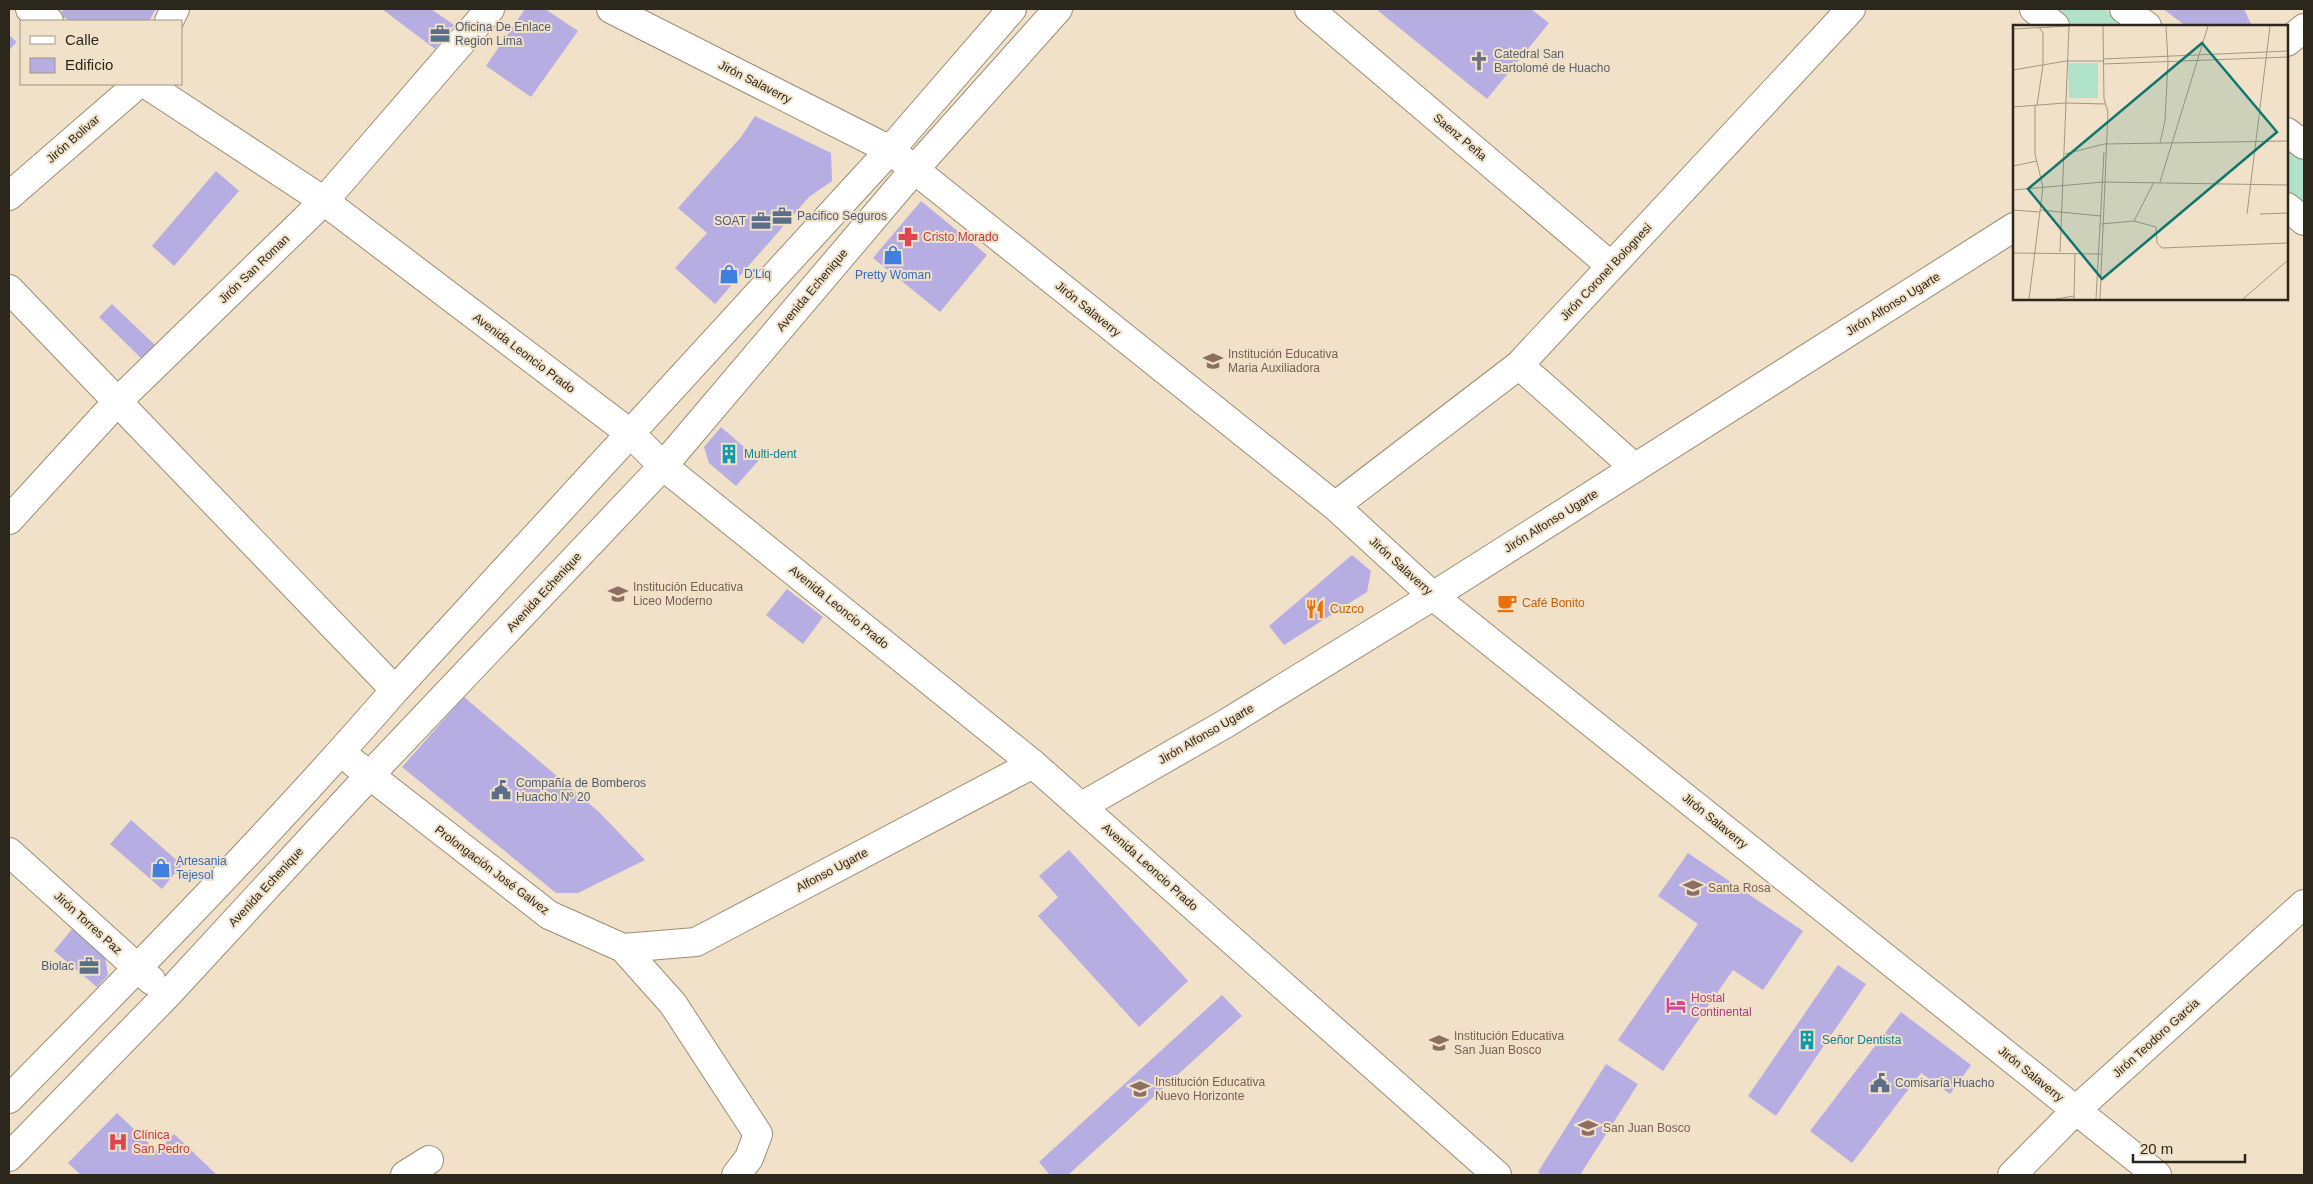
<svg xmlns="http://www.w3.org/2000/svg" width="2313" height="1184" font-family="Arial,sans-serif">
  <rect width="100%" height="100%" fill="#f0e1c8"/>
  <!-- green -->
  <path fill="#afe2c9" d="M2052,9h52l24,17h-54z
    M2287,147l17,13v53l-17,-14z"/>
  <!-- building -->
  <path fill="#b6ade3" d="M64,9h92l-7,12h-79l-11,-7z
    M382,9h49l23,16 -19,24z
    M525,9h20l33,22 -47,66 -45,-31z
    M1376,9h155l18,14 -62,76z
    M2163,9h81l8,17h-66z
    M9,35l8,7 -8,8z
    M755,116l76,37 1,28 -23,16 -94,107 -40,-36 32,-35 -29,-25 63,-71z
    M216,171l23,20 -65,75 -22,-20z
    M921,201l66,54 -47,57 -67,-54z
    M112,304l44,42 -13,14 -44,-43z
    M721,427l38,33 -23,26 -27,-23 -5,-16z
    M1352,555l19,16 -4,21 -83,53 -15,-19z
    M787,589l36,28 -20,27 -37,-29z
    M464,697l135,115 46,48 -67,33h-22l-154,-126z
    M131,820l51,45 -20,24 -52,-45z
    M1069,850l119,131 -49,46 -101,-111 20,-19 -19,-21z
    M1688,853l115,78 -40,59 -30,-20 -70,101 -45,-31 80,-116 -40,-28z
    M72,929l33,28 3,18 -11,12 -43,-36z
    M1838,965l28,19 -90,132 -28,-20z
    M1222,995l20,21 -174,159h-18l-11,-13z
    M1901,1012l70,53 -21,29 -29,-21 -69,90 -42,-32z
    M1606,1064l32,20 -58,91h-38l-4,-3z
    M117,1113l40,38 17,-17 43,41h-136l-13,-12z"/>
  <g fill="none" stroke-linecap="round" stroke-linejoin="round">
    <defs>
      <path id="minor" d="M30,9l19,12
        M611,9l279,141 445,356 98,90 724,579
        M1309,9l302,257
        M2034,9l21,17
        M2124,9l23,17
        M169,21l6,-12
        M2287,42l17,-14
        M146,84l178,117 307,233 32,32 370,298 464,411
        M2287,132l17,13
        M9,196l129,-112
        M2287,207l17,14
        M9,289l386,401
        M1519,365l116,103
        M1335,506l184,-141 332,-356
        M9,520l108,-118 207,-201 166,-192
        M354,763l195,152 74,33 50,56 85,130 -9,24 -13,17
        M1082,806l143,-82 208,-128 581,-369
        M9,852l142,128
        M623,948l73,-6 337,-178
        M9,1099c131,-133 263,-267 386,-409l495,-540 122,-141
        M9,1157l158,-162 202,-219 294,-310 251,-296 144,-161
        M405,1175l24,-15
        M2012,1175l64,-65 228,-206"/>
    </defs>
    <!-- minor casing -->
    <use href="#minor" stroke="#9a8d75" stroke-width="30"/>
    <!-- minor -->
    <use href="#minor" stroke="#fff" stroke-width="28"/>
  </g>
  <!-- icons -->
  <defs>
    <symbol id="office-bare" viewBox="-9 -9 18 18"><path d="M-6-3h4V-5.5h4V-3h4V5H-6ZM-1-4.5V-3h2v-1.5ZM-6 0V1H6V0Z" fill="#5c6f8a" stroke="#f0e1c8" stroke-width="2.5" paint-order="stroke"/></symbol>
    <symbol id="church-bare" viewBox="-9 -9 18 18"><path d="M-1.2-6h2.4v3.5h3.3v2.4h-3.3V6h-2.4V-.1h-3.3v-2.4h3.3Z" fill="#6b7280" stroke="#f0e1c8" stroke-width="2.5" paint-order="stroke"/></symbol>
    <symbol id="pharmacy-bare" viewBox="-9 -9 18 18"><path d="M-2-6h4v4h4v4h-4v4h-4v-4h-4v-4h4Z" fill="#e0444e" stroke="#f0e1c8" stroke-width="2.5" paint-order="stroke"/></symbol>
    <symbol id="shop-bare" viewBox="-9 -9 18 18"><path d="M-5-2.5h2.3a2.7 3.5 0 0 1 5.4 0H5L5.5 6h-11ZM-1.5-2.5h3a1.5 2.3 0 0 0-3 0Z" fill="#3f7fe0" stroke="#f0e1c8" stroke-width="2.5" paint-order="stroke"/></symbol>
    <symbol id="school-bare" viewBox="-9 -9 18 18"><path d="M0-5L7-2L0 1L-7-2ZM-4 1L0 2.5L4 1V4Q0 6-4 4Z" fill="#8d6e63" stroke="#f0e1c8" stroke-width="2.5" paint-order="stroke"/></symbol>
    <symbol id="building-bare" viewBox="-9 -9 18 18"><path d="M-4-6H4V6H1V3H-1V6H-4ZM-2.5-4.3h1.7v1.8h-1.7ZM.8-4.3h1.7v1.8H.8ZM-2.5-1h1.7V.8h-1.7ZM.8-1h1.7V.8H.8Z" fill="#0f9aa8" stroke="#f0e1c8" stroke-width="2.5" paint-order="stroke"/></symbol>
    <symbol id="cafe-bare" viewBox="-9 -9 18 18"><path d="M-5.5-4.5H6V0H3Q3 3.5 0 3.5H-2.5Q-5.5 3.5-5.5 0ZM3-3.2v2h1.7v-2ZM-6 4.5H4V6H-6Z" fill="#e8710a" stroke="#f0e1c8" stroke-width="2.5" paint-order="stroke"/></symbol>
    <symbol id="restaurant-bare" viewBox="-9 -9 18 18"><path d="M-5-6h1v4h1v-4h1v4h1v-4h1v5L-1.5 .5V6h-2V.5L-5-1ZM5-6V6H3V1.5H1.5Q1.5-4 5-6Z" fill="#e8710a" stroke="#f0e1c8" stroke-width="2.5" paint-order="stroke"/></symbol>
    <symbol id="civic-bare" viewBox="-9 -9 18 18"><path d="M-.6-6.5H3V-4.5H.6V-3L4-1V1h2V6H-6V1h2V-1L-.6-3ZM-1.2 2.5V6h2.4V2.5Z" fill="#5c6f8a" stroke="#f0e1c8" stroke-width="2.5" paint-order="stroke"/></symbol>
    <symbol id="hotel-bare" viewBox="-9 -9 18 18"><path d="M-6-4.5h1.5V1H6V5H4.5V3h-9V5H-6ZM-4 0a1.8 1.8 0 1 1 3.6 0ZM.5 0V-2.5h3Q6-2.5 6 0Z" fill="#d1479c" stroke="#f0e1c8" stroke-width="2.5" paint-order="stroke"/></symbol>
    <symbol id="hospital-bare" viewBox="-9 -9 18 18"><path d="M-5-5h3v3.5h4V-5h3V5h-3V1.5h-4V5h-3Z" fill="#e0444e" stroke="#f0e1c8" stroke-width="2.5" paint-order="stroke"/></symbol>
  </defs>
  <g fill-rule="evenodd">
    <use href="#office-bare" x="426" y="20" width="28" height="28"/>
    <use href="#church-bare" x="1465" y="47" width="28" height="28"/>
    <use href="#office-bare" x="768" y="202" width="28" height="28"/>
    <use href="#office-bare" x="747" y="207" width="28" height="28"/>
    <use href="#pharmacy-bare" x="894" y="223" width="28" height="28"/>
    <use href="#shop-bare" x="879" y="241" width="28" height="28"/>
    <use href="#shop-bare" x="715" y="260" width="28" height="28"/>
    <use href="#school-bare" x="1199" y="347" width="28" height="28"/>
    <use href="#building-bare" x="715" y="440" width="28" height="28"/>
    <use href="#school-bare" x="604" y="580" width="28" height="28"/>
    <use href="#cafe-bare" x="1493" y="589" width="28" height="28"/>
    <use href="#restaurant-bare" x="1301" y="595" width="28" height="28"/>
    <use href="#civic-bare" x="487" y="776" width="28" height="28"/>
    <use href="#shop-bare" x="147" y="854" width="28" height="28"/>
    <use href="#school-bare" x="1679" y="874" width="28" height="28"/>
    <use href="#office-bare" x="75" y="952" width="28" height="28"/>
    <use href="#hotel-bare" x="1662" y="991" width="28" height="28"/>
    <use href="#building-bare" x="1793" y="1026" width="28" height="28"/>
    <use href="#school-bare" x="1425" y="1029" width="28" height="28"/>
    <use href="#civic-bare" x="1866" y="1069" width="28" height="28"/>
    <use href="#school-bare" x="1126" y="1075" width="28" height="28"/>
    <use href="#school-bare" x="1574" y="1114" width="28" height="28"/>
    <use href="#hospital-bare" x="104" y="1128" width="28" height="28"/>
  </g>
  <g text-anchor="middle" stroke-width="4" stroke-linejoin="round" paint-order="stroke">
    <!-- service labels -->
    <g font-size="12" fill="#4e5e75" stroke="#f0e1c8" text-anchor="start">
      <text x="455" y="31">Oficina De Enlace<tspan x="455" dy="14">Region Lima</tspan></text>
      <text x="797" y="220">Pacifico Seguros</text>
      <text x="746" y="225" text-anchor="end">SOAT</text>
      <text x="516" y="787">Compañía de Bomberos<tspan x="516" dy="14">Huacho Nº 20</tspan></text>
      <text x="74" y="970" text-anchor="end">Biolac</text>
      <text x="1895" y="1087">Comisaría Huacho</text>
    </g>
    <!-- worship labels -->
    <g font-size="12" fill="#5b616d" stroke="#f0e1c8" text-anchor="start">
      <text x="1494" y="58">Catedral San<tspan x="1494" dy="14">Bartolomé de Huacho</tspan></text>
    </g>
    <!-- street labels -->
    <g font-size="12" fill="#2c271d" stroke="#f0e1c8">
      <text transform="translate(755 82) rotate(27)" y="4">Jirón Salaverry</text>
      <text transform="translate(1460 137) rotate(40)" y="4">Saenz Peña</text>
      <text transform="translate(73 139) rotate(-41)" y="4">Jirón Bolivar</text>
      <text transform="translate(254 269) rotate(-44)" y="4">Jirón San Roman</text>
      <text transform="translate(1606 272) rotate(-47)" y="4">Jirón Coronel Bolognesi</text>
      <text transform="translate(812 290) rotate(-50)" y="4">Avenida Echenique</text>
      <text transform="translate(1893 304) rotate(-32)" y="4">Jirón Alfonso Ugarte</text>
      <text transform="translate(1088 309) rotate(39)" y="4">Jirón Salaverry</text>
      <text transform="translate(524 353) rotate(37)" y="4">Avenida Leoncio Prado</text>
      <text transform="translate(1551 521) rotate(-32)" y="4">Jirón Alfonso Ugarte</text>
      <text transform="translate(1401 566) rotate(42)" y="4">Jirón Salaverry</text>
      <text transform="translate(544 592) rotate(-47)" y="4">Avenida Echenique</text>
      <text transform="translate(839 607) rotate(39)" y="4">Avenida Leoncio Prado</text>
      <text transform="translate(1206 734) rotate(-30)" y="4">Jirón Alfonso Ugarte</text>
      <text transform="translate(1715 821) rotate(39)" y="4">Jirón Salaverry</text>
      <text transform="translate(1150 867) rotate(42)" y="4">Avenida Leoncio Prado</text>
      <text transform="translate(492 870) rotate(37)" y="4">Prolongación José Galvez</text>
      <text transform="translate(832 870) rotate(-28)" y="4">Alfonso Ugarte</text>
      <text transform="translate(266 887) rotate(-47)" y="4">Avenida Echenique</text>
      <text transform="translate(88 923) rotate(42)" y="4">Jirón Torres Paz</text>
      <text transform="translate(2156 1038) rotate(-42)" y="4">Jirón Teodoro Garcia</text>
      <text transform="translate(2031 1074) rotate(39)" y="4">Jirón Salaverry</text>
    </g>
    <!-- health labels -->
    <g font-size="12" fill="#be3a42" stroke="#f0e1c8" text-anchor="start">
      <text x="923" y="241">Cristo Morado</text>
      <text x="133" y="1139">Clínica<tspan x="133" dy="14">San Pedro</tspan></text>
    </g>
    <!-- shop labels -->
    <g font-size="12" fill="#366cbe" stroke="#f0e1c8" text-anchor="start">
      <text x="744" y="278">D'Liq</text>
      <text x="893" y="279" text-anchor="middle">Pretty Woman</text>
      <text x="176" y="865">Artesania<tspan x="176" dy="14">Tejesol</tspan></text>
    </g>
    <!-- education labels -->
    <g font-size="12" fill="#785e54" stroke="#f0e1c8" text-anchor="start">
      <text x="1228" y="358">Institución Educativa<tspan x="1228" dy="14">Maria Auxiliadora</tspan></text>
      <text x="633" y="591">Institución Educativa<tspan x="633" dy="14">Liceo Moderno</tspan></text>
      <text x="1708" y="892">Santa Rosa</text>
      <text x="1454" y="1040">Institución Educativa<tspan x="1454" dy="14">San Juan Bosco</tspan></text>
      <text x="1155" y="1086">Institución Educativa<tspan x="1155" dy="14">Nuevo Horizonte</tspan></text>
      <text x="1603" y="1132">San Juan Bosco</text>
    </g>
    <!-- culture labels -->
    <g font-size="12" fill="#0d838f" stroke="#f0e1c8" text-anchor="start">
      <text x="744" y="458">Multi-dent</text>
      <text x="1822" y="1044">Señor Dentista</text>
    </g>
    <!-- food labels -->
    <g font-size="12" fill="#c56008" stroke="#f0e1c8" text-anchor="start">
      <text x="1522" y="607">Café Bonito</text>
      <text x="1330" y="613">Cuzco</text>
    </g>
    <!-- hotel labels -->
    <g font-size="12" fill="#b23c85" stroke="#f0e1c8" text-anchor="start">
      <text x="1691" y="1002">Hostal<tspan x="1691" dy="14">Continental</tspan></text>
    </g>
  </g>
  <!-- overview -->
  <g transform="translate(2013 25)">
    <rect width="275" height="275" fill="#f0e1c8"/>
    <path d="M55,38h30v35h-29z" fill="#afe2c9"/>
    <path fill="none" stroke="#a29784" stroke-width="1" d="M0,4l57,-3M90,34l185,-8M90,39l185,-7M0,45l53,-9h37M24,80l6,-40v-32l-4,-6M0,82l52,-4 41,1M147,118l5,-22 3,-59 -2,-36M52,129l39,-10 184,-3M0,141l24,-5M147,157l48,-156M0,165l90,-8 185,3M0,185l26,2M27,185l61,6M234,189l23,-188M247,189l28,-1M121,196l20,-39M88,199l33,-3 22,6 1,16 5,5 126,-5M47,227l9,-226M0,228l89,1M16,274l14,-112 -8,-33v-49M43,274l18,-3M61,274l1,-46M83,274l8,-147M87,274l8,-187 -4,-13 -1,-73M230,274l45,-39"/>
    <path fill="#0f766e" fill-opacity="0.15" stroke="#0f766e" stroke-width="2.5" d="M189,18l75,89 -175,147 -74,-90z"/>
    <rect width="275" height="275" fill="none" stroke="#2c271d" stroke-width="2.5"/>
  </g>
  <!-- border -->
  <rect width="2313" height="1184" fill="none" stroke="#2c271d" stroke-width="20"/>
  <!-- legend -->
  <rect x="20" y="20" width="162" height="65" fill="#f0e1c8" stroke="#a29784"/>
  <rect x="30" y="36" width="25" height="8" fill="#ffffff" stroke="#a29784"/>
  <text x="65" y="45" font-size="15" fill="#2c271d">Calle</text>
  <rect x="30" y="58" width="25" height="15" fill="#b6ade3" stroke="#a29784"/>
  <text x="65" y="70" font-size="15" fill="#2c271d">Edificio</text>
  <!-- scale -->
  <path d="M2133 1154v8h112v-8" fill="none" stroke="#2c271d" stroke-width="2.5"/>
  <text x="2140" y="1154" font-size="15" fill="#2c271d" stroke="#f0e1c8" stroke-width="4" paint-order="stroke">20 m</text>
</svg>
